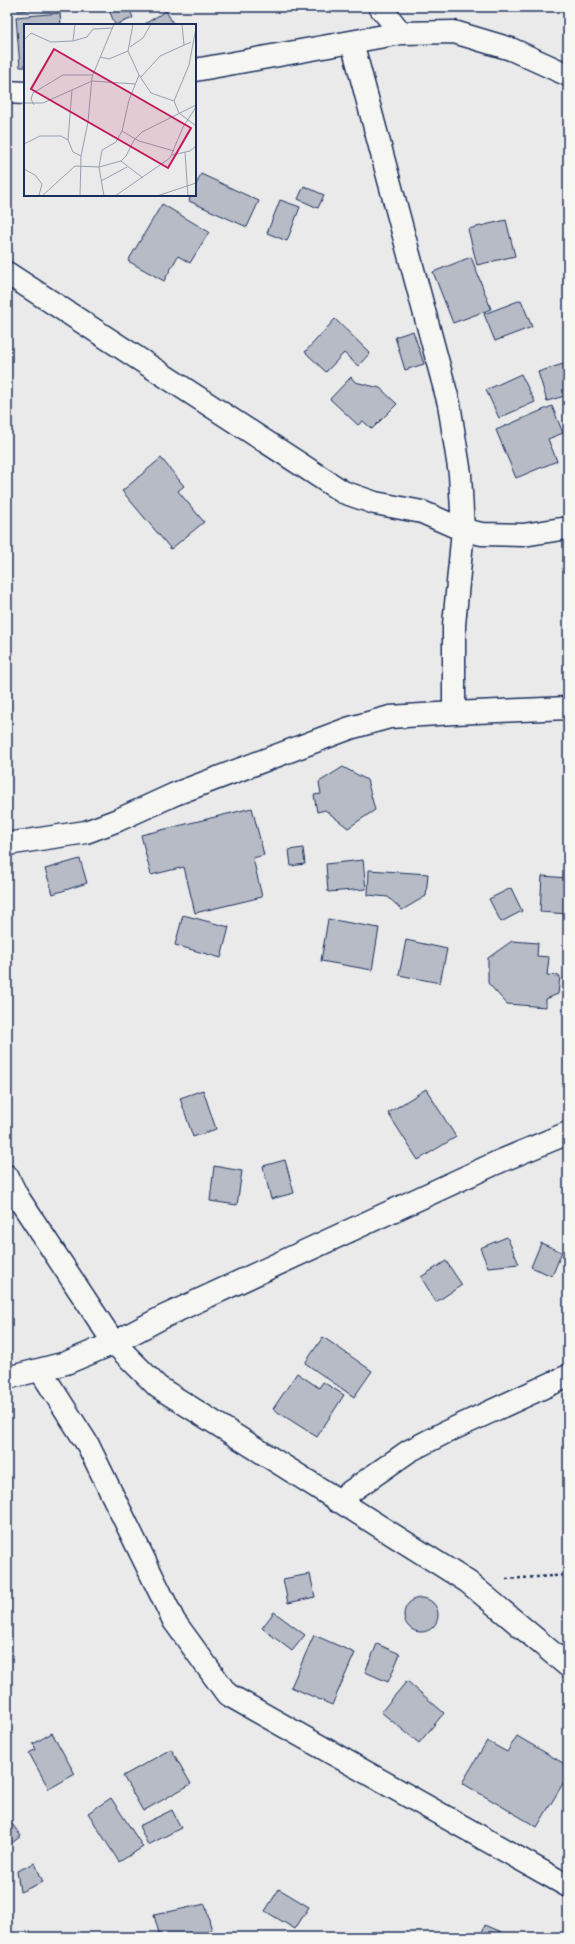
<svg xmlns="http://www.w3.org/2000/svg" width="575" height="1944" font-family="'Comic Neue',sans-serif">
  <rect width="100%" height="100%" fill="#e9eae9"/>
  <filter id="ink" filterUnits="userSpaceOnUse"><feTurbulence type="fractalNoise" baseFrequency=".025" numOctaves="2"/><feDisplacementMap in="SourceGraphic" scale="8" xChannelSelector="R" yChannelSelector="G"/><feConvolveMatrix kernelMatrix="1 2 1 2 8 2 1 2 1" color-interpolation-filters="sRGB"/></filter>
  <g filter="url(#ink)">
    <!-- building -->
    <path fill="#b6bbc6" stroke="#1b2f5e" d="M17,7h36v1l-35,3z
      M108,7h21l4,11 -18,7z
      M166,11l8,14h-31z
      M60,13l1,12h-36v42h-5l-4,-50z
      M201,174l58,27 -12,26 -58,-26 2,-6h4v-8z
      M304,186l20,9 -6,13 -20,-9z
      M280,200l20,7 -13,34 -20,-8z
      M162,204l47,28 -19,31 -12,-7 -14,25 -36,-20z
      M506,220l9,36 -38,9 -9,-36z
      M471,257l20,52 -38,14 -20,-51z
      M521,300l11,27 -37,14 -11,-27z
      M335,319l35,34 -12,13 -14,-13 -18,19 -21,-20z
      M413,331l11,33 -19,6 -10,-33z
      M563,364l5,17v14l-21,6 -9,-29z
      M521,374l14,28 -36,16 -13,-28z
      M351,377l4,5 25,6 17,16 -25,25 -9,-8 -5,4 -28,-26z
      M552,406l11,27 -15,6 9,22 -41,17 -20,-48z
      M161,458l23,28 -6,5 26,31 -33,27 -49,-58z
      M343,767l24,13 8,30 -27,18 -23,-18 -8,2 -3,-17 7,-1 -2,-12z
      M252,808l12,47 -11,3 9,39 -67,16 -11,-46 -33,8 -10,-40z
      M303,848l2,16 -14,2 -2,-16z
      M80,859l7,24 -34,11 -8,-25z
      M363,860l3,29 -38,3 -2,-28z
      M369,870l59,4 -2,22 -24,14 -14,-13 -20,-2z
      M542,876l26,2v36l-28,-2z
      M511,888l11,23 -21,11 -12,-23z
      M183,915l46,12 -8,31 -46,-13z
      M328,919l51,9 -7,42 -51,-9z
      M406,940l41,9 -7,34 -41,-8z
      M512,941l26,2 -1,13 12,1 -2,18 13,1 -2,18 -12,5v8l-39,-3 -19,-21v-25z
      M426,1089l30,48 -38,23 -30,-47z
      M203,1090l13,39 -23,8 -13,-39z
      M285,1160l9,33 -23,6 -8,-33z
      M214,1166l28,5 -5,34 -27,-4z
      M507,1237l12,27 -31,3 -8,-19z
      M541,1243l21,9 -10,24 -21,-9z
      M446,1261l16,24 -26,17 -15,-25z
      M323,1337l49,34 -18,26 -49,-34z
      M297,1373l22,15 4,-6 21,13 -27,42 -44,-28z
      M310,1574l5,23 -27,6 -5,-24z
      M404 1615a17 17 0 1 1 34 0a17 17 0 1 1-34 0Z
      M274,1612l31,23 -13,16 -30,-23z
      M314,1635l41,18 -23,52 -41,-18z
      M377,1644l23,10 -12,28 -23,-10z
      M407,1681l37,32 -25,30 -38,-31z
      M52,1733l23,41 -26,15 -20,-36 7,-4 -3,-5z
      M517,1736l51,30v9l-31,52 -75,-44 25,-42 20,11z
      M171,1749l20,35 -48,27 -20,-35z
      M111,1798l32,49 -24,15 -31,-49z
      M172,1810l9,18 -33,17 -9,-19z
      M7,1817l14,19 -13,10 -1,-1z
      M35,1863l8,19 -23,10 -3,-21z
      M279,1889l30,18 -14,22 -30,-18z
      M205,1904l7,27 -27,6h-25l-6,-22z
      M7,1915l3,10 -3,1z
      M485,1925l29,12h-34z"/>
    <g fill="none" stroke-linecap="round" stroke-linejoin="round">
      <defs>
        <path id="minor" d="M380,7l21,26
          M352,42l97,362 11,70 3,56 -9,95v88
          M195,70l206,-37 53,-1 57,17 57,26
          M7,92l18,1
          M7,273l336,219 32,11 47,9 41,18 19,4 41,1 45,-7
          M7,844l79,-12 32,-12 57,-26 175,-66 40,-11 64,-4 114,-5
          M7,1176l10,20 97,147 44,44 310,195 100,84
          M40,1370l48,75 86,176 53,73 341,192
          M7,1378l59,-15 48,-20 49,-26 333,-154 72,-30
          M337,1501l72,-50 35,-18 124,-57"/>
      </defs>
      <!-- minor casing -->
      <use href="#minor" stroke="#1b2f5e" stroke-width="25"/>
      <!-- path -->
      <path stroke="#1b2f5e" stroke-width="2.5" stroke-dasharray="3 3" stroke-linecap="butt" d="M506,1579l62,-4"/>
      <!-- minor -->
      <use href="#minor" stroke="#f6f6f2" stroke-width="22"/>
    </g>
  </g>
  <!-- overview -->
  <g transform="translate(24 24)">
    <rect width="172" height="172" fill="#e9eae9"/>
    <path fill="none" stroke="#979fb1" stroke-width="1" d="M51,0l-2,17 14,-4 6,-8 20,-1M158,0l2,21M0,16l7,-7 20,9 22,-1M106,23l13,-9 8,-14M104,27l11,24 12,18 23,8 5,12 17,13M76,33l9,2 19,-8 5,-27M117,53l19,-21 31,-14M150,77l15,-36 7,-37M0,79h19l49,-22 43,3M10,81l-3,-6 2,-6 30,-18h30M98,107l17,10 35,10M44,116l4,-50M0,120l16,-8h21l7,4 5,12 8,4M161,128l3,44M148,131l18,-4 6,-5M97,137l22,17M0,145l11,6 7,9 -3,11M77,157l26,-14M18,172l33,-30 24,1 22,-6 5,-5 8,-16 8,-8 54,-27M56,172l1,-40 7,-34 4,-45 22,-53M80,172l-5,-29 3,-17 14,-8 6,-11 7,-31 10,-25M91,172l55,-38 13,-31 13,-20M133,172l39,-13"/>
    <path fill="#c2185b" fill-opacity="0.15" stroke="#c2185b" stroke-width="2" d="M30,25l137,79 -23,40 -137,-79z"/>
    <rect width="172" height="172" fill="none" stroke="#1b2f5e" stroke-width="2"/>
  </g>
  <!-- margin -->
  <rect width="575" height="1944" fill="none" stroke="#f6f6f2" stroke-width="24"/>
  <rect x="12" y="12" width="551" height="1920" fill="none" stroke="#1b2f5e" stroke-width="1.5" filter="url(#ink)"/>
</svg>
